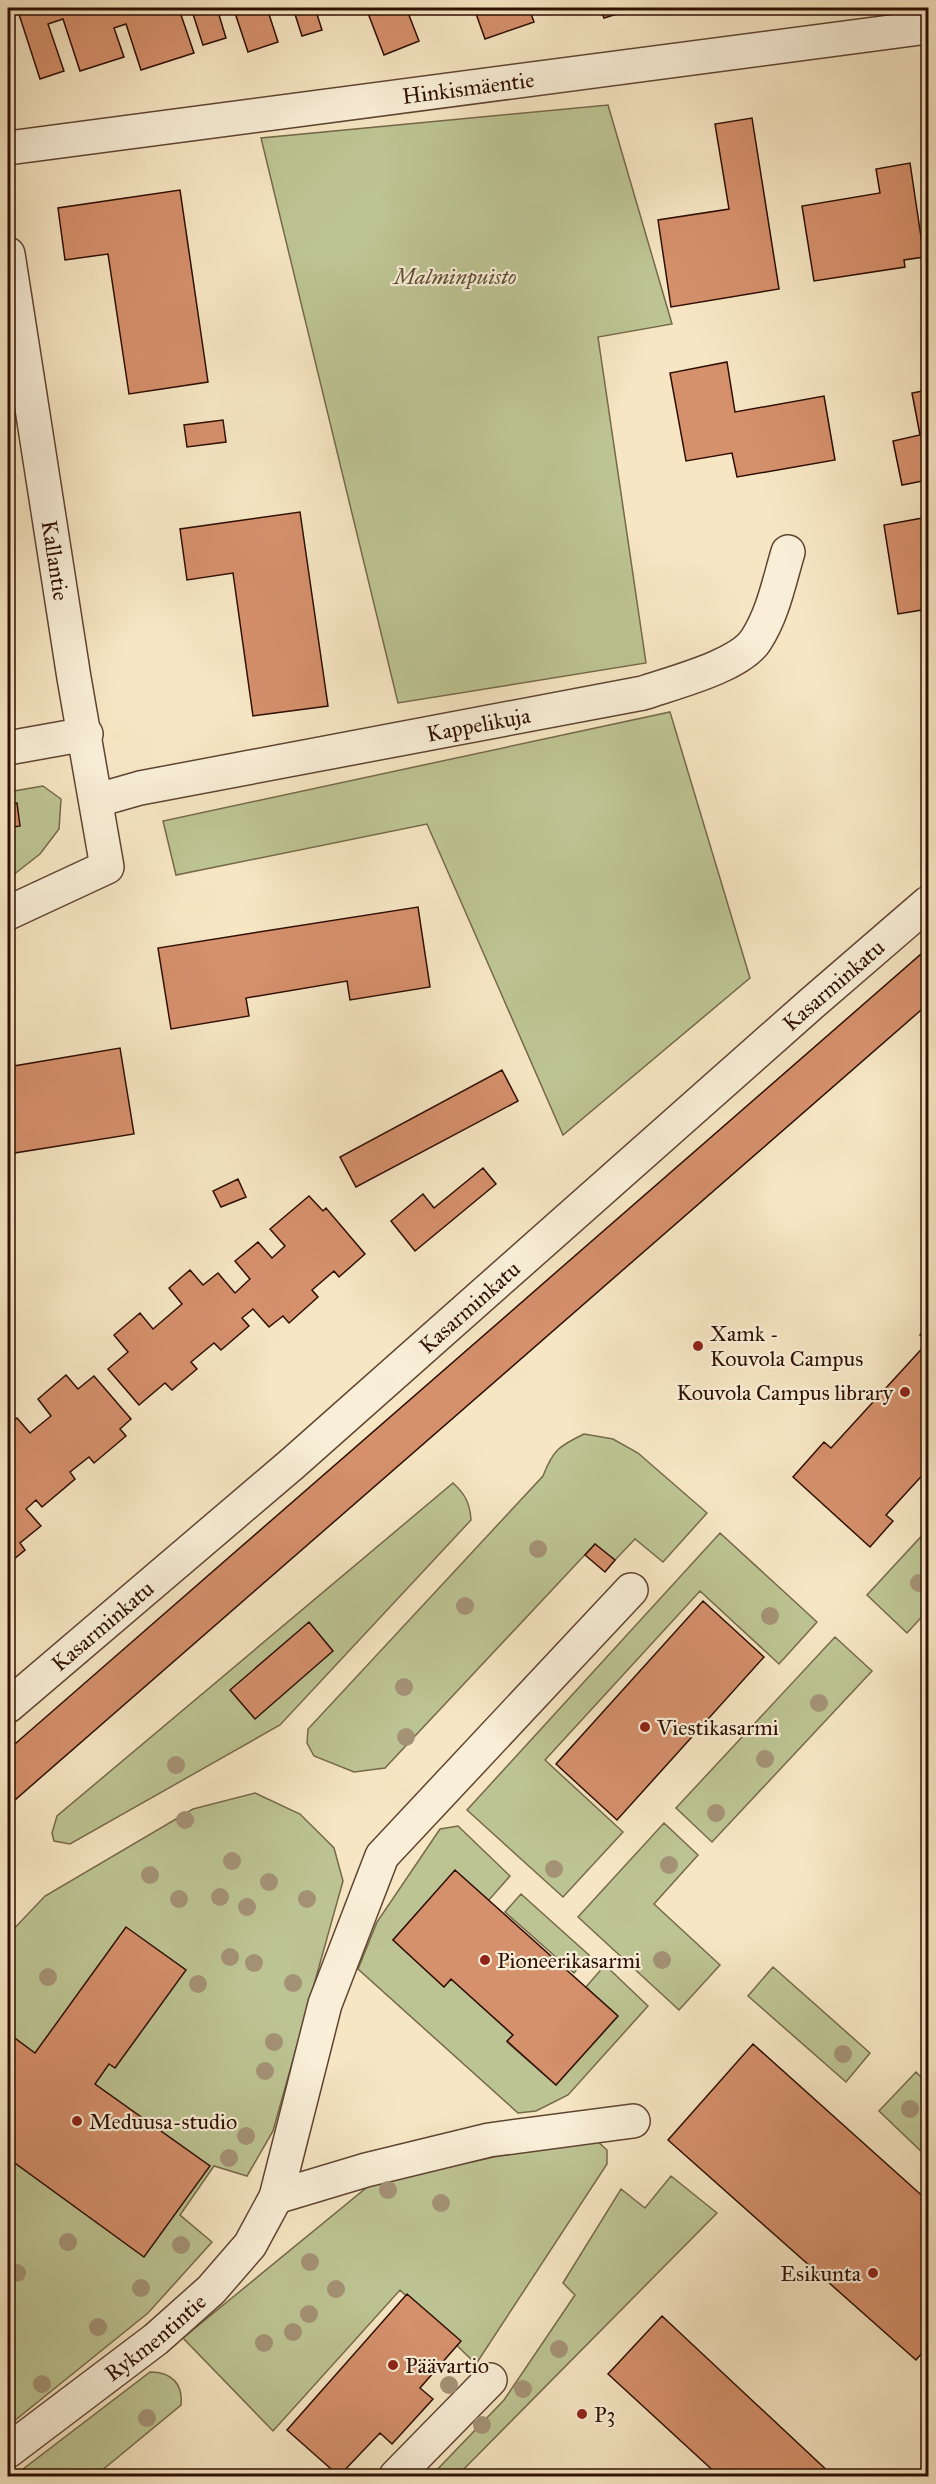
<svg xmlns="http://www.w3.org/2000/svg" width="936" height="2484" font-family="'IM FELL Great Primer',serif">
  <rect width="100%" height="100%" fill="#f6e6c3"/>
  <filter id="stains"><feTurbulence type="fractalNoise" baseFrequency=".00333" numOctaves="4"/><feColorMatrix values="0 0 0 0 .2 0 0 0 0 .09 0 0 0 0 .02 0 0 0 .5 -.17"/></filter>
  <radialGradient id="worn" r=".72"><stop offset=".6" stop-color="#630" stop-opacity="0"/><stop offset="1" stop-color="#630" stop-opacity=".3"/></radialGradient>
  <!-- green -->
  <path fill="#bdc493" stroke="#76694a" stroke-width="1.5" d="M608,105l64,219 -74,13 48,326 -248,40 -137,-565z
    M670,712l80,266 -187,157 -136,-311 -251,51 -13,-54z
    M43,786l18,13 -2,30 -19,25 -32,25v-87z
    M584,1434l29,5 25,14 69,60 -44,49 -28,-23 -20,21 -20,-16 -210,224 -31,4 -40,-16 -7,-13 1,-14 235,-253c10,-26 16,-30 41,-42z
    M453,1483c12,11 17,20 18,37l-191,205 -210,119 -16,-3 -2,-8 5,-17z
    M928,1529v81l-21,23 -40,-38z
    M720,1533l97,89 -38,42 -79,-73 -155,169 78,72 -60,65 -96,-87z
    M835,1637l37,34 -160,171 -36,-34z
    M255,1793l45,21 34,34 9,33 -70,250 -26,45 -33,-10 -34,49 32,27 -64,71 -140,113v-491l37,-39 148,-87z
    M664,1823l34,32 -44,49 66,61 -41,45 -101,-93z
    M458,1826l52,50 -22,25 -33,-30 -62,69 51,47 7,-8 62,56 -6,7 49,43 62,-69 -32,-29 19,-22 43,41 -80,89 -32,16 -18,2 -160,-144 19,-47 63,-93z
    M521,1894l68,61 -15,18 -69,-61z
    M773,1967l97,86 -24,29 -98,-86z
    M916,2072l12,12v74l-49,-47z
    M585,2137l11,3 11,10v14l-131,200 -76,-74 -127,141 -90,-93 188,-154z
    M671,2176l46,37 -260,263 -24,-2 71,-74 71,-105 -12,-12 58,-94 24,19z
    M150,2372c22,0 33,12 31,33l-86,71h-81z"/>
  <!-- building -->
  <path fill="#d5906c" stroke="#2e0e02" stroke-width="1.5" d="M17,8h167l-5,1 15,44 -53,17 -15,-46 -12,4 10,29 -44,14 -17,-52 -15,5 16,47 -24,8z
    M191,8h76l11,34 -30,10 -14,-42 -15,5 7,23 -23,7z
    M293,8h22l7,22 -20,6z
    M366,8h49l-8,2 12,31 -35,14z
    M474,8h55l5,14 -49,17z
    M600,8h36l-32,10z
    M752,118l27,171 -108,18 -13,-87 71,-11 -14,-85z
    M910,163l14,94 -20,3 1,7 -91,14 -12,-75 78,-13 -4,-24z
    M180,190l28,192 -79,12 -21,-140 -43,6 -7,-52z
    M727,362l8,50 89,-16 11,64 -98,17 -5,-24 -46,8 -16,-88z
    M928,390v90l-26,5 -9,-44 27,-6 -8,-42z
    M223,420l3,22 -39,5 -3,-22z
    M300,512l28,194 -75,10 -20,-143 -46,7 -7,-51z
    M928,517v92l-30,5 -14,-89z
    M17,803l3,23 -12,2v-24z
    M418,907l12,80 -80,13 -3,-19 -101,17 3,18 -78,13 -13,-81z
    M928,948v56l-920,802v-56z
    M120,1048l14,86 -126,20v-87z
    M502,1070l16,31 -162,86 -16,-30z
    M483,1168l13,16 -81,67 -24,-30 32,-27 11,14z
    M238,1179l8,18 -25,10 -8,-16z
    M309,1196l14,15 3,-3 39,46 -26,23 -5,-6 -22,19 6,7 -29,26 -6,-7 -14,11 -16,-18 -11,9 7,8 -28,24 -7,-7 -23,19 6,7 -25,21 -7,-7 -26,22 -31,-36 20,-17 -14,-17 26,-22 13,16 29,-25 -13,-16 21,-18 13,15 15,-12 17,20 15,-14 -15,-18 23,-19 14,16 13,-12 -15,-17z
    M928,1326v143l-42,46 7,6 -23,26 -77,-70 31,-35 7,6 97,-106 -8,-7z
    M66,1375l12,14 16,-13 37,43 -11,10 6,7 -32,27 -5,-6 -19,15 5,7 -33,28 -6,-7 -10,9 15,17 -21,17 5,7 -17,14v-138l9,-8 13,15 21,-17 -13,-17z
    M595,1544l20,16 -10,12 -20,-17z
    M703,1601l61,56 -147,163 -61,-56z
    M309,1622l24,29 -78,68 -25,-29z
    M455,1870l163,146 -62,69 -49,-44 6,-6 -62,-56 -7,8 -51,-47z
    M126,1927l60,43 -71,98 -6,-4 -14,20 115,82 -66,91 -136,-99v-125l27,20z
    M753,2044l175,157v145l-12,14 -248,-220z
    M407,2294l54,47 -41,47 13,11 -41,45 -12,-11 -41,43 -52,-46z
    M662,2316l171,160h-114l-111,-102z"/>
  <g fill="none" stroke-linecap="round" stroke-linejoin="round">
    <defs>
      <g id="minor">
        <path id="s1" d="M8,148l920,-121"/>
        <path id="s2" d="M8,254l66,424 33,189 -99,46"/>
        <path d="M8,748l78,-14"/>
        <path id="s3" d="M98,800l42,-12 503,-95c29,-10 97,-27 113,-53 17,-26 23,-58 32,-88"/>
        <path d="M631,1590l-249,266 -57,148 -49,193 90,-27 123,-30 144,-19"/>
        <path id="s4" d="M8,1706l284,-242 519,-460 117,-101"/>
        <path id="s5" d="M8,2451l148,-112 55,-49 39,-45 26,-48"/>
        <path d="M396,2476l94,-96"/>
      </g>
    </defs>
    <!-- minor casing -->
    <use href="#minor" stroke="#604432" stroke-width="36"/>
    <!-- minor -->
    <use href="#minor" stroke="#f9efd8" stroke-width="33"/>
  </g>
  <!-- trees -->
  <g fill="#a49275">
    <circle cx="538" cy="1549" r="9"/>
    <circle cx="919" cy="1583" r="9"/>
    <circle cx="465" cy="1606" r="9"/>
    <circle cx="770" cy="1616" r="9"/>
    <circle cx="404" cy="1687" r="9"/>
    <circle cx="819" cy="1703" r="9"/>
    <circle cx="406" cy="1737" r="9"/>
    <circle cx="765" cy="1759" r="9"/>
    <circle cx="176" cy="1765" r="9"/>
    <circle cx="716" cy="1813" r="9"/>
    <circle cx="185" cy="1820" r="9"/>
    <circle cx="232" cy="1861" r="9"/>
    <circle cx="669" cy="1865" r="9"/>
    <circle cx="554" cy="1869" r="9"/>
    <circle cx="150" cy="1875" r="9"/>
    <circle cx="269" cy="1882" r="9"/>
    <circle cx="220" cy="1897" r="9"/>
    <circle cx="179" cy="1899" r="9"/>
    <circle cx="307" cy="1899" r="9"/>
    <circle cx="247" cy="1907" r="9"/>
    <circle cx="230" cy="1957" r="9"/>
    <circle cx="662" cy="1960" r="9"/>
    <circle cx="254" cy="1963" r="9"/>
    <circle cx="48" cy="1977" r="9"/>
    <circle cx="293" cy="1983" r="9"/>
    <circle cx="198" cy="1984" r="9"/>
    <circle cx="274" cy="2042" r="9"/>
    <circle cx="843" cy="2054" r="9"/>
    <circle cx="265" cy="2071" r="9"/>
    <circle cx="910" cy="2109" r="9"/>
    <circle cx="246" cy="2136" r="9"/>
    <circle cx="229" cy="2158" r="9"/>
    <circle cx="388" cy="2190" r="9"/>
    <circle cx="441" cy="2203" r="9"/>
    <circle cx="68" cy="2242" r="9"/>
    <circle cx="181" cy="2245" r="9"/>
    <circle cx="310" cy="2262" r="9"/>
    <circle cx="17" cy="2273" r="9"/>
    <circle cx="141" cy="2288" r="9"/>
    <circle cx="336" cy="2289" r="9"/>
    <circle cx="309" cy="2314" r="9"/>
    <circle cx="98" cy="2327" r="9"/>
    <circle cx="293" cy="2332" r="9"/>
    <circle cx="264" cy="2343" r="9"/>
    <circle cx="559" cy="2349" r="9"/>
    <circle cx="42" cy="2384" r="9"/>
    <circle cx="449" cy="2385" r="9"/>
    <circle cx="523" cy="2389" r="9"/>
    <circle cx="147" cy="2418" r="9"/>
    <circle cx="482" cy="2425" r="9"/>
  </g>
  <!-- markers -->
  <g fill="#8f2418" stroke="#f9efd8" stroke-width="2">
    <circle cx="698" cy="1346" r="6"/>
    <circle cx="905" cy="1392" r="6"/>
    <circle cx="645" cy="1727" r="6"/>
    <circle cx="485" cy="1960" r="6"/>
    <circle cx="77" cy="2121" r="6"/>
    <circle cx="873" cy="2273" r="6"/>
    <circle cx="393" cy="2365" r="6"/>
    <circle cx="582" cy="2414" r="6"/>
  </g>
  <g text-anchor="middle" stroke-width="4.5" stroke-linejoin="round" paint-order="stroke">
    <!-- street labels -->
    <g font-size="22" fill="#2e0e02" stroke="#f9efd8">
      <text dy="8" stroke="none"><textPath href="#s1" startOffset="464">Hinkismäentie</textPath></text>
      <text dy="8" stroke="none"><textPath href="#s2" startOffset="310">Kallantie</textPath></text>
      <text dy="8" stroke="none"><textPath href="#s3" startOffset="388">Kappelikuja</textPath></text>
      <text dy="8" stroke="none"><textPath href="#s4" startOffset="1096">Kasarminkatu</textPath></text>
      <text dy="8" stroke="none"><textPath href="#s4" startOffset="610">Kasarminkatu</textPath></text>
      <text dy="8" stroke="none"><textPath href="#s4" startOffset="124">Kasarminkatu</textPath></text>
      <text dy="8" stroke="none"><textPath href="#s5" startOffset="186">Rykmentintie</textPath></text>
    </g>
    <!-- park labels -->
    <g font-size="22" font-style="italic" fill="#604e35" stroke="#f9efd8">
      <text x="455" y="284">Malminpuisto</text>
    </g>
    <!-- poi labels -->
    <g font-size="22" fill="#2e0e02" stroke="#f9efd8" text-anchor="start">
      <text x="710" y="1341">Xamk -<tspan x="710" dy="25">Kouvola Campus</tspan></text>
      <text x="893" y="1400" text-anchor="end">Kouvola Campus library</text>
      <text x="657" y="1735">Viestikasarmi</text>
      <text x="497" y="1968">Pioneerikasarmi</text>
      <text x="89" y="2129">Meduusa-studio</text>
      <text x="861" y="2281" text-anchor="end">Esikunta</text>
      <text x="405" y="2373">Päävartio</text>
      <text x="594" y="2422">P3</text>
    </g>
  </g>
  <!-- margin -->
  <rect width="936" height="2484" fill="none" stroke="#f6e6c3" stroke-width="30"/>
  <rect x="9" y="9" width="918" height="2466" fill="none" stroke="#2e0e02" stroke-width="3"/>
  <rect x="15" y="15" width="906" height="2454" fill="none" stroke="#2e0e02" stroke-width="1.5"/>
  <rect width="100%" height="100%" filter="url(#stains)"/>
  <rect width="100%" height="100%" fill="url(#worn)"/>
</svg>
